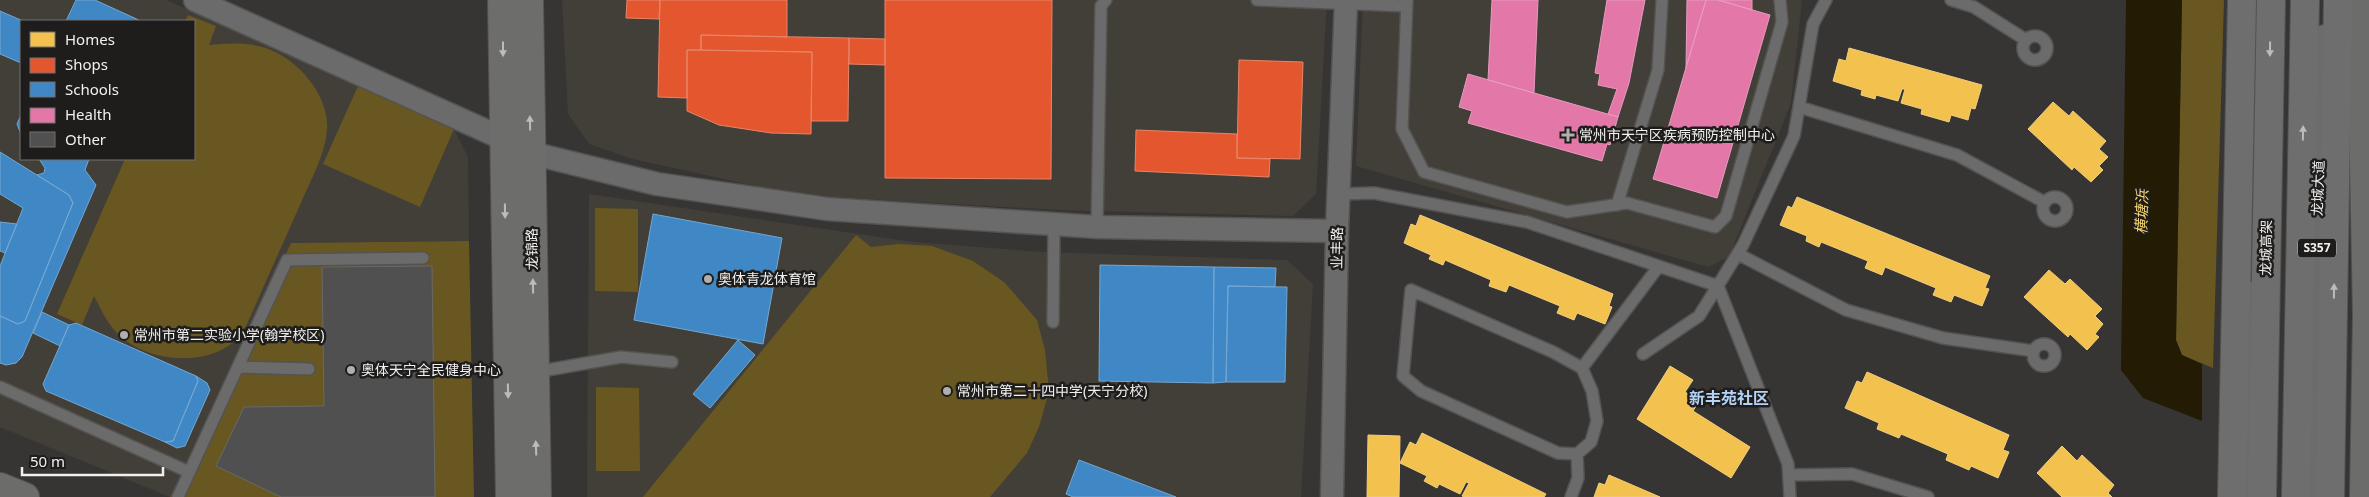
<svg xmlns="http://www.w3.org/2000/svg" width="2369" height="497" font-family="'Noto Sans','Noto Sans SC',sans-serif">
  <rect width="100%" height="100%" fill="#363534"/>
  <!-- built -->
  <path fill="#423f38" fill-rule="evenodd" d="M0,0h166l287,127 15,30 1,84 -178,2 -121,254 -170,-70zM21,21h173v138h-173z
    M562,0h765l-11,194 -23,22 -234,-6 -264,-15 -162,-36 -44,-15 -21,-30z
    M1363,0h439l-11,103 -62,154 -21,10 -352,-101z
    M589,194l324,48 130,10 244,8 26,24 -12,213h-714z"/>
  <!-- green -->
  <path fill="#695722" d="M2182,0h42l-11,368 -31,-13 -6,-15z
    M188,15l28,11 -7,19c16,-1 32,-3 49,1 35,7 72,47 69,84 -2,26 -17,51 -27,75 -18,40 -36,81 -54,121 -5,7 -11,16 -18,20 -31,21 -86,14 -112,-14 -10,-11 -15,-23 -22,-36l-12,29 -25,-11 68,-155h69v-138h-9z
    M358,86l96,43 -34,78 -97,-43z
    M595,208l43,1v83l-43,-1z
    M856,235l15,12 27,-3 34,2 41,15 31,21 33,38 8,30 4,41 -10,36 -12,26 -37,44h-347z
    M469,241l5,256h-304l121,-254z
    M596,387l43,1 1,83h-44z"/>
  <!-- water -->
  <path fill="#241b05" d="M2126,0h56l-6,340 6,15 20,9v57l-59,-23 -22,-28z"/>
  <!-- homes -->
  <path fill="#f2c14e" stroke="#f2cf7e" d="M1849,48l133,37 -7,24 -4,-1 -3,12 -17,-5 -2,7 -28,-8 1,-5 -21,-6 4,-14h-3l-4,12 -22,-6 -1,4 -14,-4 1,-5 -29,-9 6,-22 7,2z
    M2053,102l16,14 4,-5 33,30 -7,8 9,8 -9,9 4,4 -12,12 -17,-15 -2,3 -44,-41z
    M1797,197l193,79 -5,12 4,1 -7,17 -28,-11 -3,7 -18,-7 3,-7 -51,-21 -3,8 -17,-7 3,-7 -47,-19 -2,5 -13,-6 1,-5 -27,-11 8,-19 4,2z
    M1420,215l193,79 -4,12 3,1 -7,17 -28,-11 -3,7 -17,-7 3,-7 -51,-21 -3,7 -17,-6 2,-6 -46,-20 -2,5 -14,-6 2,-4 -27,-12 7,-19 5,2z
    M2049,270l16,14 5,-5 32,30 -7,7 8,8 -8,10 4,3 -12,13 -17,-16 -2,3 -44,-40z
    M1670,366l23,14 -8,12 14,9 -6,10 57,36 -19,31 -94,-59z
    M1867,372l142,63 -6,15 6,2 -11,26 -27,-12 -2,4 -23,-10 2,-6 -47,-20 -2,4 -22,-9 2,-6 -34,-15 12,-27 5,2z
    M1422,433l124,61 -2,3h-80l-2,-1 7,-13 -3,-1 -6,12 -21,-10 -2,4 -13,-7 3,-5 -27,-13 10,-21 6,3z
    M1368,435l32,1 -1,61h-32z
    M2062,446l15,15 5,-6 32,30 -6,8 4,4h-50l-25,-24z
    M1609,475l51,22h-66l5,-14 6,2z"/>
  <!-- shops -->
  <path fill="#e4572e" stroke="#e88568" d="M627,0h33l-1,19 -33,-1z
    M660,0h127v37l-86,-2v15h-14v48l-29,-1z
    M885,0h167l-1,179 -166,-1z
    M701,35l148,3 -1,83h-37l1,-69 -111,-2z
    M849,38l36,1v26l-36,-1z
    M687,50l125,2 -1,82 -40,-1 -52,-8 -32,-14z
    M1239,60l64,2 -3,97 -63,-1z
    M1136,130l101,4v24l33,1 -1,18 -134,-6z"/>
  <!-- schools -->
  <path fill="#3f88c5" stroke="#74a7d2" d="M76,0h19l46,21h-75z
    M0,11l23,10h-2v42l-21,-9z
    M21,115v19l-4,-10z
    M0,152l69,43 4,8 -48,118 -7,3 -18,-8v-50l23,-58 -23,-14z
    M39,159h50l-4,11 11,15 -74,172 -6,6 -10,2 -6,-2v-47l18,8 7,-3 48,-118 -4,-8 -32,-20 7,-2 1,-5z
    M653,214l129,24 -19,106 -129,-24z
    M0,222l17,2 -12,29 -5,-2z
    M1100,265l114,2 -1,116 -114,-2z
    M1214,267l62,1 -1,19 -47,-1 -2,96 -13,1z
    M1228,286l59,1 -2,95h-59z
    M42,312l27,13 -9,21 -27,-13z
    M76,323l120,53 2,5 -25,60 -8,1 -119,-51 -3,-7 26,-59z
    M738,340l17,15 -45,53 -17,-14z
    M196,376l11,7 3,7 -25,56 -8,2 -12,-6 8,-1 25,-60z
    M1079,460l97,37h-103l-7,-3z"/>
  <!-- health -->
  <path fill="#e377a8" stroke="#e79bbd" d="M1492,0h46l-4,93 -46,-13z
    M1607,0h38l-16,83 -11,34 -10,-3 9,-25 -19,-4 2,-11 -5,-1z
    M1687,0h19l-20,68z
    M1706,0h12l52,15 -53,183 -64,-19z
    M1718,0h34v10z
    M1468,74l150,43 -8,28 -3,-1 -5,17 -134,-38 4,-12 -13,-4z"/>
  <!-- building -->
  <path fill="#505050" stroke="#696969" d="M432,266l3,231h-154l-65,-31 28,-59 80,-1 -2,-139z"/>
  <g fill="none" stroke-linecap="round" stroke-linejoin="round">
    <defs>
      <path id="service" d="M1257,0l149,6
        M1407,0l-5,129 22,43 143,40 60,-9 88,24 11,-11 56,-194 -2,-22
        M1951,0l23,7 52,33
        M2023 48a12 12 0 1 1 24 0a12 12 0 1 1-24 0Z
        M1799,107l158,48 87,47
        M1339,194l35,-1 153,29 191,64 70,178 2,33
        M2043 209a12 12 0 1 1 24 0a12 12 0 1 1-24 0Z
        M1617,205l41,-135 4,-70
        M1097,227l4,-221 5,-6
        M1738,254l108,56 97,28 91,13
        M1411,290l142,62 29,16 10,23 5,30 -6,21 -14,12 -19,-1 -137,-62 -18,-15z
        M1053,322l1,-98
        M2033 355a11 11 0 1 1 22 0a11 11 0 1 1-22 0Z
        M1643,354l56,-38 44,-71 51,-109 19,-112 13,-24
        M238,367l71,2
        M1582,368l77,-102
        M536,372l85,-15 51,5
        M0,387l189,85
        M1789,475l63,-1 76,23
        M178,497l109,-237 136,-2
        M1571,497l7,-19 -1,-24"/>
      <path id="minor" d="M195,0l309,139 27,14 126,31 170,25 270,18 240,4
        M1332,497l5,-266 9,-231"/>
      <path id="secondary" d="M502,0l8,497
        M529,0l8,497"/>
      <path id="primary" d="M2361,0l6,315 -3,182
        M0,487l25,10
        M2247,497l3,-201
        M2313,497l4,-297 8,-161"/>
      <path id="trunk" d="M2232,497l10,-497
        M2262,497l9,-497
        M2296,497l9,-497
        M2330,497l8,-497"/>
    </defs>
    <!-- service casing -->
    <use href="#service" stroke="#545352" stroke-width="14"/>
    <!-- minor casing -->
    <use href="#minor" stroke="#545352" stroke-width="25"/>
    <!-- secondary casing -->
    <use href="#secondary" stroke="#545352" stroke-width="30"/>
    <!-- primary casing -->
    <use href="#primary" stroke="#545352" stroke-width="30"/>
    <!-- trunk casing -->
    <use href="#trunk" stroke="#545352" stroke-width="30"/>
    <!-- service -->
    <use href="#service" stroke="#6c6b6b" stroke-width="11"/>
    <!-- minor -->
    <use href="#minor" stroke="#6c6b6b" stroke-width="22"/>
    <!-- secondary -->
    <use href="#secondary" stroke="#6d6d6c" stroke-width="28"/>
    <!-- primary -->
    <use href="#primary" stroke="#6c6c6b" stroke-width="28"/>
    <!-- trunk -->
    <use href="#trunk" stroke="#6f6e6e" stroke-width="28"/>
  </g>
  <!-- one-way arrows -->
  <defs><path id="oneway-solid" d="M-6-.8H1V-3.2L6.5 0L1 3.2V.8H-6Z" transform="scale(1.25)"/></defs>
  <g fill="#bcbcbb">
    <use href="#oneway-solid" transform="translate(503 49) rotate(90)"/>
    <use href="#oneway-solid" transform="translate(530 123) rotate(-91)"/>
    <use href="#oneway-solid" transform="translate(505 211) rotate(89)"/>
    <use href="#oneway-solid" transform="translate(533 286) rotate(-91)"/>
    <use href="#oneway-solid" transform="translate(508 391) rotate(89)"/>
    <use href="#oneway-solid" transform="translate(536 448) rotate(-92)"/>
  </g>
  <g fill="#bdbcbb">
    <use href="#oneway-solid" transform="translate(2270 49) rotate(91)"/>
    <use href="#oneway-solid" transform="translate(2303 133) rotate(-89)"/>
    <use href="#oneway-solid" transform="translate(2334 291) rotate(-89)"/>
  </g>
  <!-- markers -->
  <g fill="#b0afae" stroke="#1e1d1c" stroke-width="2">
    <path d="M1565.5 127.5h5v5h5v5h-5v5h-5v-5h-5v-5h5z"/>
    <circle cx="708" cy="279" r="5"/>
    <circle cx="124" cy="335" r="5"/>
    <circle cx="351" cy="370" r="5"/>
    <circle cx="947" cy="391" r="5"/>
  </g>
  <g text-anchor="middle" stroke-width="5" stroke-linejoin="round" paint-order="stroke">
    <!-- shield labels -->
    <rect fill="#1e1d1c" stroke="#b2b1b0" stroke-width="1" x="2298" y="238.5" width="38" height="19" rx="4"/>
    <g font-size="12" font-weight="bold" fill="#f1f0ef">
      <text x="2317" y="252">S357</text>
    </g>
    <!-- poi labels -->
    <g font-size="14" fill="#f1f0ef" stroke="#1e1d1c" text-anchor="start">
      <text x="1579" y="140">常州市天宁区疾病预防控制中心</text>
      <text x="718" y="284">奥体青龙体育馆</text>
      <text x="134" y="340">常州市第二实验小学(翰学校区)</text>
      <text x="361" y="375">奥体天宁全民健身中心</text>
      <text x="957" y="396">常州市第二十四中学(天宁分校)</text>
    </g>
    <!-- street labels -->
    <g font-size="14" fill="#f1f0ef" stroke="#1e1d1c">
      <text transform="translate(2318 188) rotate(-88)" y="5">龙城大道</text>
      <text transform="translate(1337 248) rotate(-89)" y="5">业丰路</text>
      <text transform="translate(2266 248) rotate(-89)" y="5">龙城高架</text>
      <text transform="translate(532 249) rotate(-91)" y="5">龙锦路</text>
    </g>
    <!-- water labels -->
    <g font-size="15" font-style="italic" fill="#fad775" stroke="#1e1d1c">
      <text transform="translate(2142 212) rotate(-88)" y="5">横塘浜</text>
    </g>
    <!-- quarter labels -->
    <g font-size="16" font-weight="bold" fill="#b4d3f7" stroke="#1e1d1c">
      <text x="1729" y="404">新丰苑社区</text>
    </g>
  </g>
  <!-- legend -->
  <rect x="20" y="20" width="175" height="140" fill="#1e1d1c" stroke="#727170"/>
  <rect x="30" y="32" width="25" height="15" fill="#f2c14e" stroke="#727170"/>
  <text x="65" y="45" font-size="15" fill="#f1f0ef">Homes</text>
  <rect x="30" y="58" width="25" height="15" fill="#e4572e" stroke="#727170"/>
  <text x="65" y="70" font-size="15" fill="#f1f0ef">Shops</text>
  <rect x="30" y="82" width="25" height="15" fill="#3f88c5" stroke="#727170"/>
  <text x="65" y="95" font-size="15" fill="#f1f0ef">Schools</text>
  <rect x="30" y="108" width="25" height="15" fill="#e377a8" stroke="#727170"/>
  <text x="65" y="120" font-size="15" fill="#f1f0ef">Health</text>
  <rect x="30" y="132" width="25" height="15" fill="#505050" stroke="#727170"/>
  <text x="65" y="145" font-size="15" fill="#f1f0ef">Other</text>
  <!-- scale -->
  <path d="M22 467v8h141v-8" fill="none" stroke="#f1f0ef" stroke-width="2.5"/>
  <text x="30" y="467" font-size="15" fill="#f1f0ef" stroke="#1e1d1c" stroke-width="4" paint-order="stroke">50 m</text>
</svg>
